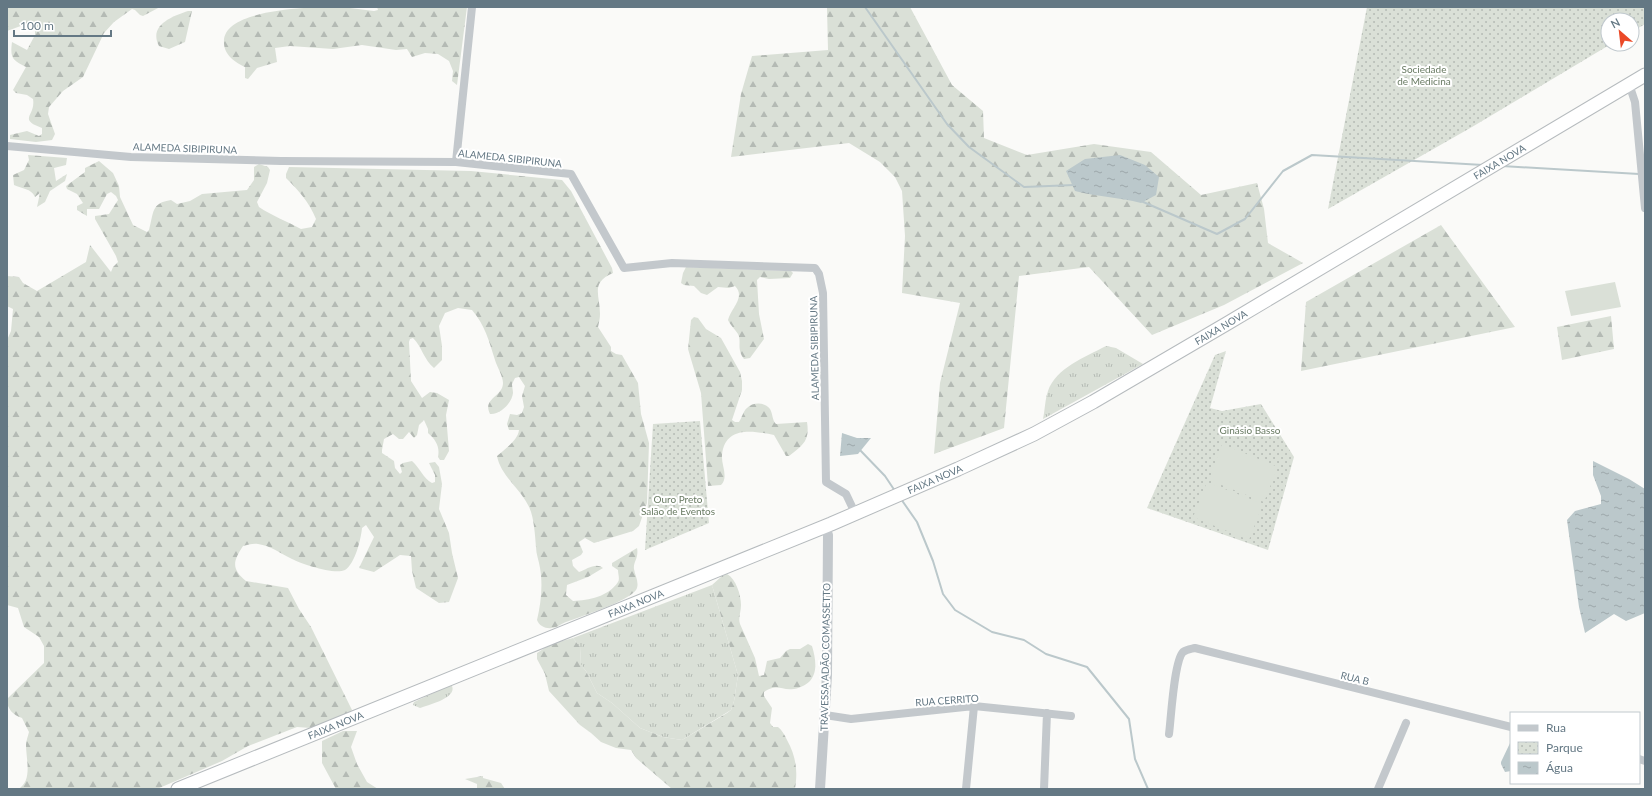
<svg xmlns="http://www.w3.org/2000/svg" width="1652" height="796" font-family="Lato,sans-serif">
  <defs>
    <pattern id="grass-tufts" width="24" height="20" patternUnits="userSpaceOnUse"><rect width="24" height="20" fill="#dae0d7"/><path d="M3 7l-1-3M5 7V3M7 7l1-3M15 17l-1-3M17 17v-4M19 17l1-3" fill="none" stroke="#b4bab4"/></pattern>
    <pattern id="forest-firs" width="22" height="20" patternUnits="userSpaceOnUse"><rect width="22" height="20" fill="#dae0d7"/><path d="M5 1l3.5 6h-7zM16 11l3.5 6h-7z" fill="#b4bab4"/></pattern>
    <pattern id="park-dots" width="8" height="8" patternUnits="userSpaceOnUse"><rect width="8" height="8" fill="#dae0d7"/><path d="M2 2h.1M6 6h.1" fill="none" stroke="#b4bab4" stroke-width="1.8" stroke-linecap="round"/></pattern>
    <pattern id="water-ripples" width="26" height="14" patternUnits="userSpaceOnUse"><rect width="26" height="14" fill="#bbc8cb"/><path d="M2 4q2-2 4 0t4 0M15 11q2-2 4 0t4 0" fill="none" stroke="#9ca7aa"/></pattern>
  </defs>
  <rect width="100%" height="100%" fill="#fafaf8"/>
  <!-- grass -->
  <path fill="url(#grass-tufts)" d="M1106,346l10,2 27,16 -100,55c2,-9 2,-20 5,-28 8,-23 37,-34 58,-45z
    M712,585l26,90 -4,26 -3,9 -49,30 -19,-3 -23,-9 -28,-25 -15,-10 -11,-22 -5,-6 -1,-18 -7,-9z
    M450,685l2,1c5,12 -23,19 -32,22l-7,-3 1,-3z"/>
  <!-- forest -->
  <path fill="url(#forest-firs)" d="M7,7h153l-17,9 -3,-1 -5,-5 -3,-1 -18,13 -10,11 -21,44 -20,14 -14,16 -1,7 7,20 -3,6 -16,2 -26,-3v-4l17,-4 12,5 3,-2v-6c-25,-9 -6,-12 -9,-29l-6,-4 -11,-2 -3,-3 13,-23c-14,-7 -16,-9 -14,-25l15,8 8,-15v-11l-6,-1 -22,8z
    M342,7l32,4 4,-1 -1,-3h90l-10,78 -5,-4 1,-10 -4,-10 -11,-7 -13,-1 -13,4 -5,-8 -11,1 -34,-5 -29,4 -43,-3 -15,2 2,14 -20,6 -9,11 -3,-1v-11c-9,-4 -21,-12 -21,-24 -3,-36 94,-36 118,-36z
    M825,7h85l42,78 31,26 1,27 43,17 67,-11 57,8 50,43 56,-12 7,26 4,34 35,20 -79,42 -72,30 -63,-68 -70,9 -15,152 -70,26 6,-71 20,-80 -58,-10 3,-57 -3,-45 -7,-14 -15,-15 -31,-19 -118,14 10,-63 11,-38 76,-6 -1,-42z
    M188,11h4l-7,31 -16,7 -10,-3c-11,-21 14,-30 29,-35z
    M28,155l39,3 -1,7 -12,3 2,13 11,-7 -2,7 -15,10 -5,11 -8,5 3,-14 -5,4c-4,-9 -13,-8 -21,-12l-1,-10 11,-5 5,-10z
    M99,161l14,12 6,13 1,11 13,28 14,7 2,-2c5,-18 2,-27 22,-30l6,4 13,-3 12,-7 45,-4 7,-10v-13l5,-3 9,3 2,3 -3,13 -10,19 2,5c13,9 28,14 42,22l11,-2 4,-8c-7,-17 -17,-28 -30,-41v-4l3,-7 182,4 91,9 9,11 41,77 1,5c-23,10 -13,21 -13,41 0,4 -1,9 -2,13l13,20v4l5,3 6,1 16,28 3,31 8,29 -2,60 -8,23 -6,5 -39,12 -9,-5 -6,4 4,10 -2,3 -9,5 1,6 6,6c8,-3 17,-10 24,-4l-15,9 -21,8 -1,10 7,6c16,-1 35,-4 45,-19 2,-3 0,-8 0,-12l-6,-4v-3l25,-15c2,10 -4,14 -3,21 1,7 6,14 2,21 -7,11 -57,27 -70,32 -5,2 -10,6 -14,6 -6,1 -13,-2 -15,-8 4,-17 6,-35 3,-52 -1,-7 -4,-14 -4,-21 -1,-12 -2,-32 -8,-42 -9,-18 -27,-29 -31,-49 8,-7 21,-16 22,-26h-10l-2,-6 3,-10 7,1 5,-2 2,-6 -2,-11 3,-10 -6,-9 -4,1 -3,6c0,2 1,7 1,9 -1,10 -13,22 -23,21 -8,-16 13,-17 13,-31 0,-7 -6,-16 -8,-23 -6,-19 -10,-35 -23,-50l-14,-2 -13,5 -6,13 3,20v14l-8,8c-10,-8 -12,-21 -21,-30l-3,1 -1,3 2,39 11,17 8,-6 7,1 12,7 -3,15 3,36 -5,9h-4l-2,-3c2,-10 -2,-17 -10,-24v-4l-4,-9 -5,5 -2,10 -3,3 -5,-6 -6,7h-4l-6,-5 -9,5 -2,11v3l12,8 1,7 5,6 2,-2 -2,-7 3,-2 9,-2c8,7 11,17 20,22l3,-1v-7l-6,-12 6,-1 4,5 3,17 -3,25 10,24 3,20 6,25 -9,24 -10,1 -23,-15 -4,-17 -1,-15 -11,-1 -26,17 -15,-4 15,-31 -8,-12 -4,3c-1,11 -7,36 -17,42 -11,5 -43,-6 -53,-11 -12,-6 -21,-13 -34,-15 -5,-1 -10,1 -15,2 -10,15 -12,23 3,35l42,7 11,21 12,18 41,83 -4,5 -37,13 -14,-1 -49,19 -26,15 -65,28h-139c15,-8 8,-30 8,-44 0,-4 2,-9 3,-13l-7,-14c-9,-3 -15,-9 -15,-19l37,-36v-17l-5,-9 -15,-10 -6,-19 -11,-3v-265l4,-9 2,-22 -6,-3v-30l12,1 4,6 14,8 49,-29 4,-17 21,27 2,-5 5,-5 -2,-6 -21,-37v-3l14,-2 9,-14 -2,-4 -5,-4 -4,2 -8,15h-12v7l-10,-6v-4l6,-3 -6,-9 -10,-5 -1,-3 19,-14v-4z
    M1441,225l74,102 -214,44 5,-69z
    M686,267l105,4 2,2 -3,5 -21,1 -9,-2 -3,3 2,34 5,25 -14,19 -6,1c-8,-11 -2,-17 -6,-25 -3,-5 -8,-9 -10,-14 3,-12 18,-23 7,-34l-6,2 -11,-1 -11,8 -6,-2 -7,-7 -10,-1 -3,-2 2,-10z
    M1611,316l3,33 -52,11 -5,-33z
    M694,317l4,1 8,11 15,9 19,34 2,9v9l-10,30 3,2h4c3,-4 4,-11 8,-14 6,-6 18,-6 23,1 3,5 2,11 6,15l31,-2c3,19 -4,23 -18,34h-3l-12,-21c-20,-4 -49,-10 -52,20 -1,10 7,22 -1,30l-13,1 -7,-93 -13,-44 3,-29z
    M727,574c9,5 14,21 14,31 0,7 -3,13 -1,19l15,34 4,18 5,-1 3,-14 13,-3 6,-7 4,-2h10l8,-5 4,2c6,20 6,38 -18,43 -13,2 -16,-6 -30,3v4l8,12 -2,15 3,4h5c4,3 6,7 9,13 9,16 11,31 8,49h-123l-36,-31 -5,-8 -15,-2 -15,-6 -10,-9 -11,-8 -31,-34 -4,-17 -8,-15v-6l14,-9 22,-6 7,9 1,18 5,6 11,22 15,10 28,25 23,9 19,3 45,-27 4,-3 3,-9 4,-26 -26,-90 10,-9z
    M343,731h14l-6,16 6,17 10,18 11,7h-42l-14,-26v-22z
    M483,776v2l18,5 4,6h-28v-5l-12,-5z"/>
  <!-- park -->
  <path fill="url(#park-dots)" d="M1367,7h278v17l-13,8v-12h-24v24h3l-139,83 -144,82z
    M1226,351l-16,57 12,3 39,-7 33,53 -26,93 -121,-42 68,-153z
    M700,421l9,102 -64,27 8,-126z"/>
  <!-- pitch -->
  <path fill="#dae0d7" d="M1615,282l6,25 -50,9 -6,-25z
    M1222,444l56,23 -14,35 -55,-22z
    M1207,482l56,22 -14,36 -56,-23z"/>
  <!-- water -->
  <path fill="url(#water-ripples)" d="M1120,155l25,10 14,12 -3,18 -15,8c-22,-6 -44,-6 -66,-12l-9,-20 19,-12z
    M842,433l15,5h14l-13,16 -18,2z
    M1593,461l36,18 16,10v124l-19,8 -12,-7 -29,19 -6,-26 -12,-87 8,-9 26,-7v-8l-8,-21z
    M1511,741v30l-6,1 -4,-8v-2z"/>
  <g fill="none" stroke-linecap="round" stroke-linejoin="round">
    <!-- stream -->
    <path stroke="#bbc8cb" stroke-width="2" d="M865,7l82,117 22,23 55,40 50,-2
      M1502,166l137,8
      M1141,201l76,33 28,-15 38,-48 29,-16 171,10
      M859,449l26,27 10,15
      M901,499l16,23 16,39 10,33 12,16 37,22 32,8 22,14 41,13 42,52 6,40 13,30"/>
    <defs>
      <g id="trunk">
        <path id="s1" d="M178,789l653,-265 127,-55 76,-35 59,-32 135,-79 417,-248"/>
      </g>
    </defs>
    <!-- trunk casing -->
    <use href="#trunk" stroke="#b6bbbe" stroke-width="15"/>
    <!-- minor -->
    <path stroke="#c3c8cc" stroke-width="8" d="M1629,84l6,18 10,106
      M7,146l124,11 150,4 175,1 115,12 53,94 48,-5 143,5 4,6 4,19 3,189 20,12 9,19
      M456,162l16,-155
      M825,715l26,4 123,-13 97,10
      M1169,734c2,-15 5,-73 14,-82 4,-3 8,-3 12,-4l316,79
      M1639,759l6,2
      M966,789l8,-83
      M1044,789l3,-76
      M1378,789l28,-66"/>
    <!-- tertiary -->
    <path stroke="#c3c8cc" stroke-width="10" d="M820,789l7,-114 1,-140 -3,-9"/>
    <!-- trunk -->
    <use href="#trunk" stroke="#fff" stroke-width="13"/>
  </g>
  <g text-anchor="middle" stroke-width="4" stroke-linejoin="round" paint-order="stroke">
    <!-- park labels -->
    <g font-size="10" fill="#697b63" stroke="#fff">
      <text x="1424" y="73">Sociedade<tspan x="1424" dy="12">de Medicina</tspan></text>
      <text x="1250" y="434">Ginásio Basso</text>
      <text x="678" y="503">Ouro Preto<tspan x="678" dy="12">Salão de Eventos</tspan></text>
    </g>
    <!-- street labels -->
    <g font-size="10" fill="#647884" stroke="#fff">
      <text transform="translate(185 148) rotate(2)" y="4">ALAMEDA SIBIPIRUNA</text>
      <text transform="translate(510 158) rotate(6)" y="4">ALAMEDA SIBIPIRUNA</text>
      <text dy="4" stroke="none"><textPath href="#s1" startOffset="1466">FAIXA NOVA</textPath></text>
      <text dy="4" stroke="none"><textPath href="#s1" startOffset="1142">FAIXA NOVA</textPath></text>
      <text transform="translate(814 348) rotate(-91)" y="4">ALAMEDA SIBIPIRUNA</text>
      <text dy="4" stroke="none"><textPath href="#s1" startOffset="818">FAIXA NOVA</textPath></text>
      <text dy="4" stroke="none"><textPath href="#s1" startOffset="494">FAIXA NOVA</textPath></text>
      <text transform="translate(825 657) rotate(-89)" y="4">TRAVESSA ADÃO COMASSETTO</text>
      <text transform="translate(1355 678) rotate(14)" y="4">RUA B</text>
      <text transform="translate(947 700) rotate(-4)" y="4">RUA CERRITO</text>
      <text dy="4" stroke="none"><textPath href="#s1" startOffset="170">FAIXA NOVA</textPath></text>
    </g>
  </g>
  <!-- border -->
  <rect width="1652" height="796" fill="none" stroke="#647884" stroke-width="16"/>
  <!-- legend -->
  <rect x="1510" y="712" width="130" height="72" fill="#ffffff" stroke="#c1c9ce"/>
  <rect x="1518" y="725" width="20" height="6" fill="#c3c8cc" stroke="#c1c9ce"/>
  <text x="1546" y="732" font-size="12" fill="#647884">Rua</text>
  <rect x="1518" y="742" width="20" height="12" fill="url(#park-dots)" stroke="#c1c9ce"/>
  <text x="1546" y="752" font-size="12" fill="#647884">Parque</text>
  <rect x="1518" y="762" width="20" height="12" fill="url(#water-ripples)" stroke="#c1c9ce"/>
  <text x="1546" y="772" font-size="12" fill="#647884">Água</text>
  <!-- north arrow -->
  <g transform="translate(1620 32) rotate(332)"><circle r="19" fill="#ffffff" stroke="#c1c9ce"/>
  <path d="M0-3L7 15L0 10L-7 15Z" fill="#eb4927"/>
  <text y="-6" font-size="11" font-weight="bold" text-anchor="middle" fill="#647884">N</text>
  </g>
  <!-- scale -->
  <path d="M14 30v6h97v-6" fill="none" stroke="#647884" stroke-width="2"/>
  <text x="20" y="30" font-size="12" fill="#647884" stroke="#ffffff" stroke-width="3" paint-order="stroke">100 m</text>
</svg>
